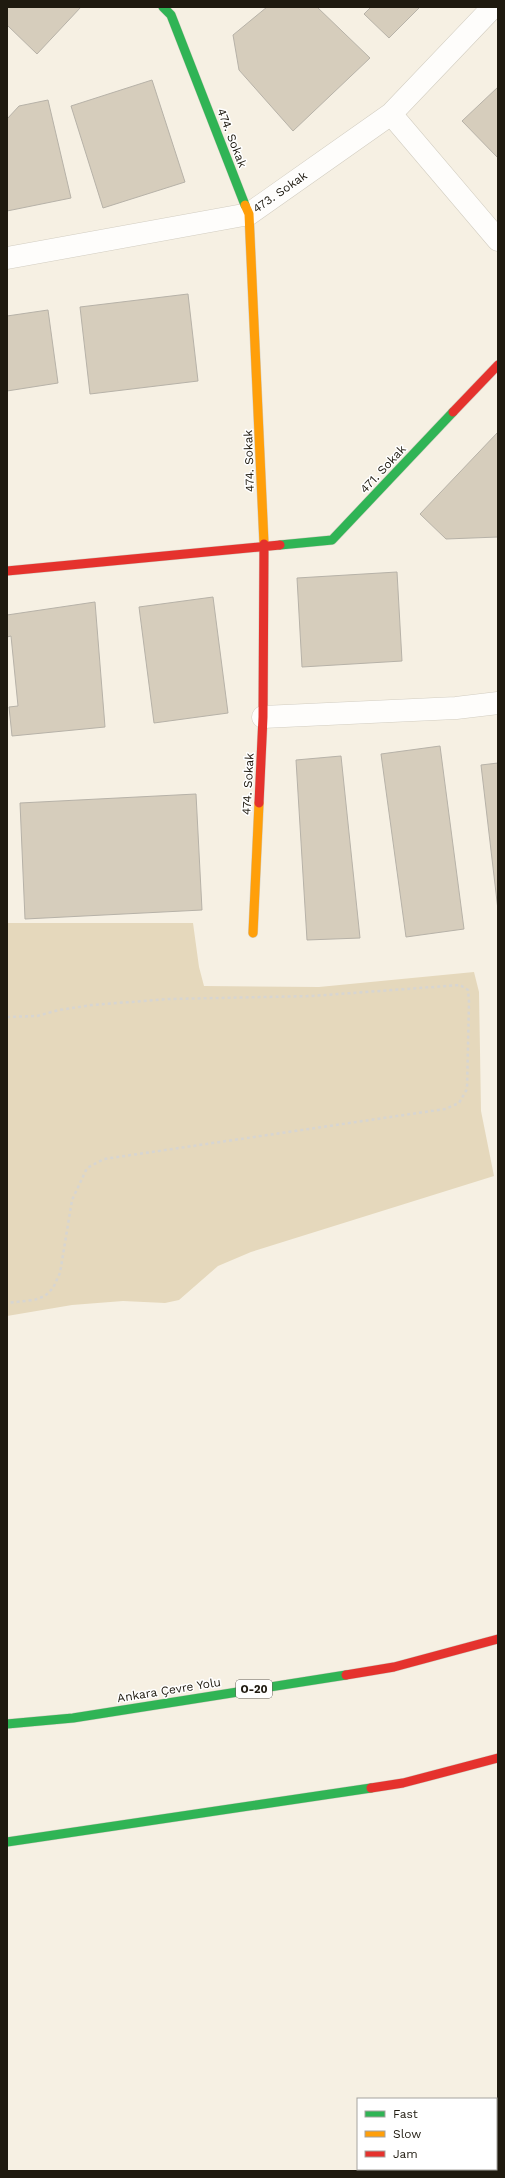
<svg xmlns="http://www.w3.org/2000/svg" width="505" height="2178" font-family="'Work Sans',sans-serif">
  <rect width="100%" height="100%" fill="#f6f0e3"/>
  <!-- green -->
  <path fill="#e5d8bc" d="M7,923h186l6,44 5,19 115,1 155,-15 5,20 2,119 13,65 -243,76 -33,14 -39,34 -14,3 -42,-2 -51,4 -65,11z"/>
  <!-- building -->
  <path fill="#d6cdbc" stroke="#b7b2a8" d="M7,7h74l-44,47 -30,-29z
    M267,7h50l53,51 -77,73 -54,-61 -6,-35z
    M371,7h49l-31,31 -25,-24z
    M152,80l33,102 -82,26 -32,-102z
    M498,87v71l-36,-37z
    M48,100l23,98 -64,13v-92l12,-13z
    M188,294l10,87 -108,13 -10,-87z
    M48,310l10,73 -51,8v-75z
    M498,432v105l-52,2 -26,-25z
    M397,572l5,89 -100,6 -5,-89z
    M213,597l15,116 -74,10 -15,-116z
    M95,602l10,125 -93,9 -3,-29 9,-1 -7,-70 -4,1v-22z
    M440,746l24,183 -58,8 -25,-183z
    M341,756l19,182 -53,2 -11,-180z
    M498,763v147l-17,-145z
    M196,794l6,116 -177,9 -5,-116z"/>
  <g fill="none" stroke-linecap="round" stroke-linejoin="round">
    <defs>
      <path id="street" d="M391,114l107,126
        M7,258l242,-44 142,-100 102,-107
        M263,717l193,-9 42,-5"/>
      <path id="fast" d="M163,7l8,8 74,190
        M280,545l52,-5 121,-128
        M7,1724l66,-6 273,-43
        M7,1842l364,-54"/>
      <path id="slow" d="M245,205l4,9 15,330
        M253,933l6,-130"/>
      <path id="jam" d="M453,412l45,-47
        M7,571l273,-26
        M259,803l4,-86 1,-173
        M346,1675l48,-8 104,-28
        M371,1788l32,-5 95,-25"/>
    </defs>
    <!-- street casing -->
    <use href="#street" stroke="#d2cdc1" stroke-width="23"/>
    <!-- fast casing -->
    <use href="#fast" stroke="#d2cdc1" stroke-width="10"/>
    <!-- slow casing -->
    <use href="#slow" stroke="#d2cdc1" stroke-width="10"/>
    <!-- jam casing -->
    <use href="#jam" stroke="#d2cdc1" stroke-width="10"/>
    <!-- path -->
    <path stroke="#d7d5d1" stroke-width="2.5" stroke-dasharray="3 3" stroke-linecap="butt" d="M7,1017l30,-1 22,-6 33,-5 77,-6 143,-3 148,-11 8,5 1,12 -2,87 -8,14 -14,6 -341,50 -17,9 -15,32 -12,73 -7,15 -8,8 -11,4 -27,3"/>
    <!-- street -->
    <use href="#street" stroke="#fefdfb" stroke-width="22"/>
    <!-- fast -->
    <use href="#fast" stroke="#30b455" stroke-width="9"/>
    <!-- slow -->
    <use href="#slow" stroke="#ff9f0a" stroke-width="9"/>
    <!-- jam -->
    <use href="#jam" stroke="#e5322d" stroke-width="9"/>
  </g>
  <g text-anchor="middle" stroke-width="3" stroke-linejoin="round" paint-order="stroke">
    <!-- shield labels -->
    <rect fill="#fff" stroke="#625f57" stroke-width="1" x="236" y="1680" width="36" height="18" rx="3"/>
    <g font-size="11" font-weight="bold" fill="#1f1a0f">
      <text x="254" y="1693">O-20</text>
    </g>
    <!-- street labels -->
    <g font-size="12" fill="#1f1a0f" stroke="#fff">
      <text transform="translate(232 138) rotate(69)" y="4">474. Sokak</text>
      <text transform="translate(280 192) rotate(-35)" y="4">473. Sokak</text>
      <text transform="translate(249 461) rotate(-92)" y="4">474. Sokak</text>
      <text transform="translate(383 469) rotate(-47)" y="4">471. Sokak</text>
      <text transform="translate(248 784) rotate(-87)" y="4">474. Sokak</text>
      <text transform="translate(169 1690) rotate(-9)" y="4">Ankara Çevre Yolu</text>
    </g>
  </g>
  <!-- border -->
  <rect width="505" height="2178" fill="none" stroke="#1f1a0f" stroke-width="16"/>
  <!-- legend -->
  <rect x="357" y="2098" width="140" height="72" fill="#ffffff" stroke="#a5a39f"/>
  <rect x="365" y="2111" width="20" height="6" fill="#30b455" stroke="#a5a39f"/>
  <text x="393" y="2118" font-size="12" fill="#1f1a0f">Fast</text>
  <rect x="365" y="2131" width="20" height="6" fill="#ff9f0a" stroke="#a5a39f"/>
  <text x="393" y="2138" font-size="12" fill="#1f1a0f">Slow</text>
  <rect x="365" y="2151" width="20" height="6" fill="#e5322d" stroke="#a5a39f"/>
  <text x="393" y="2158" font-size="12" fill="#1f1a0f">Jam</text>
</svg>
